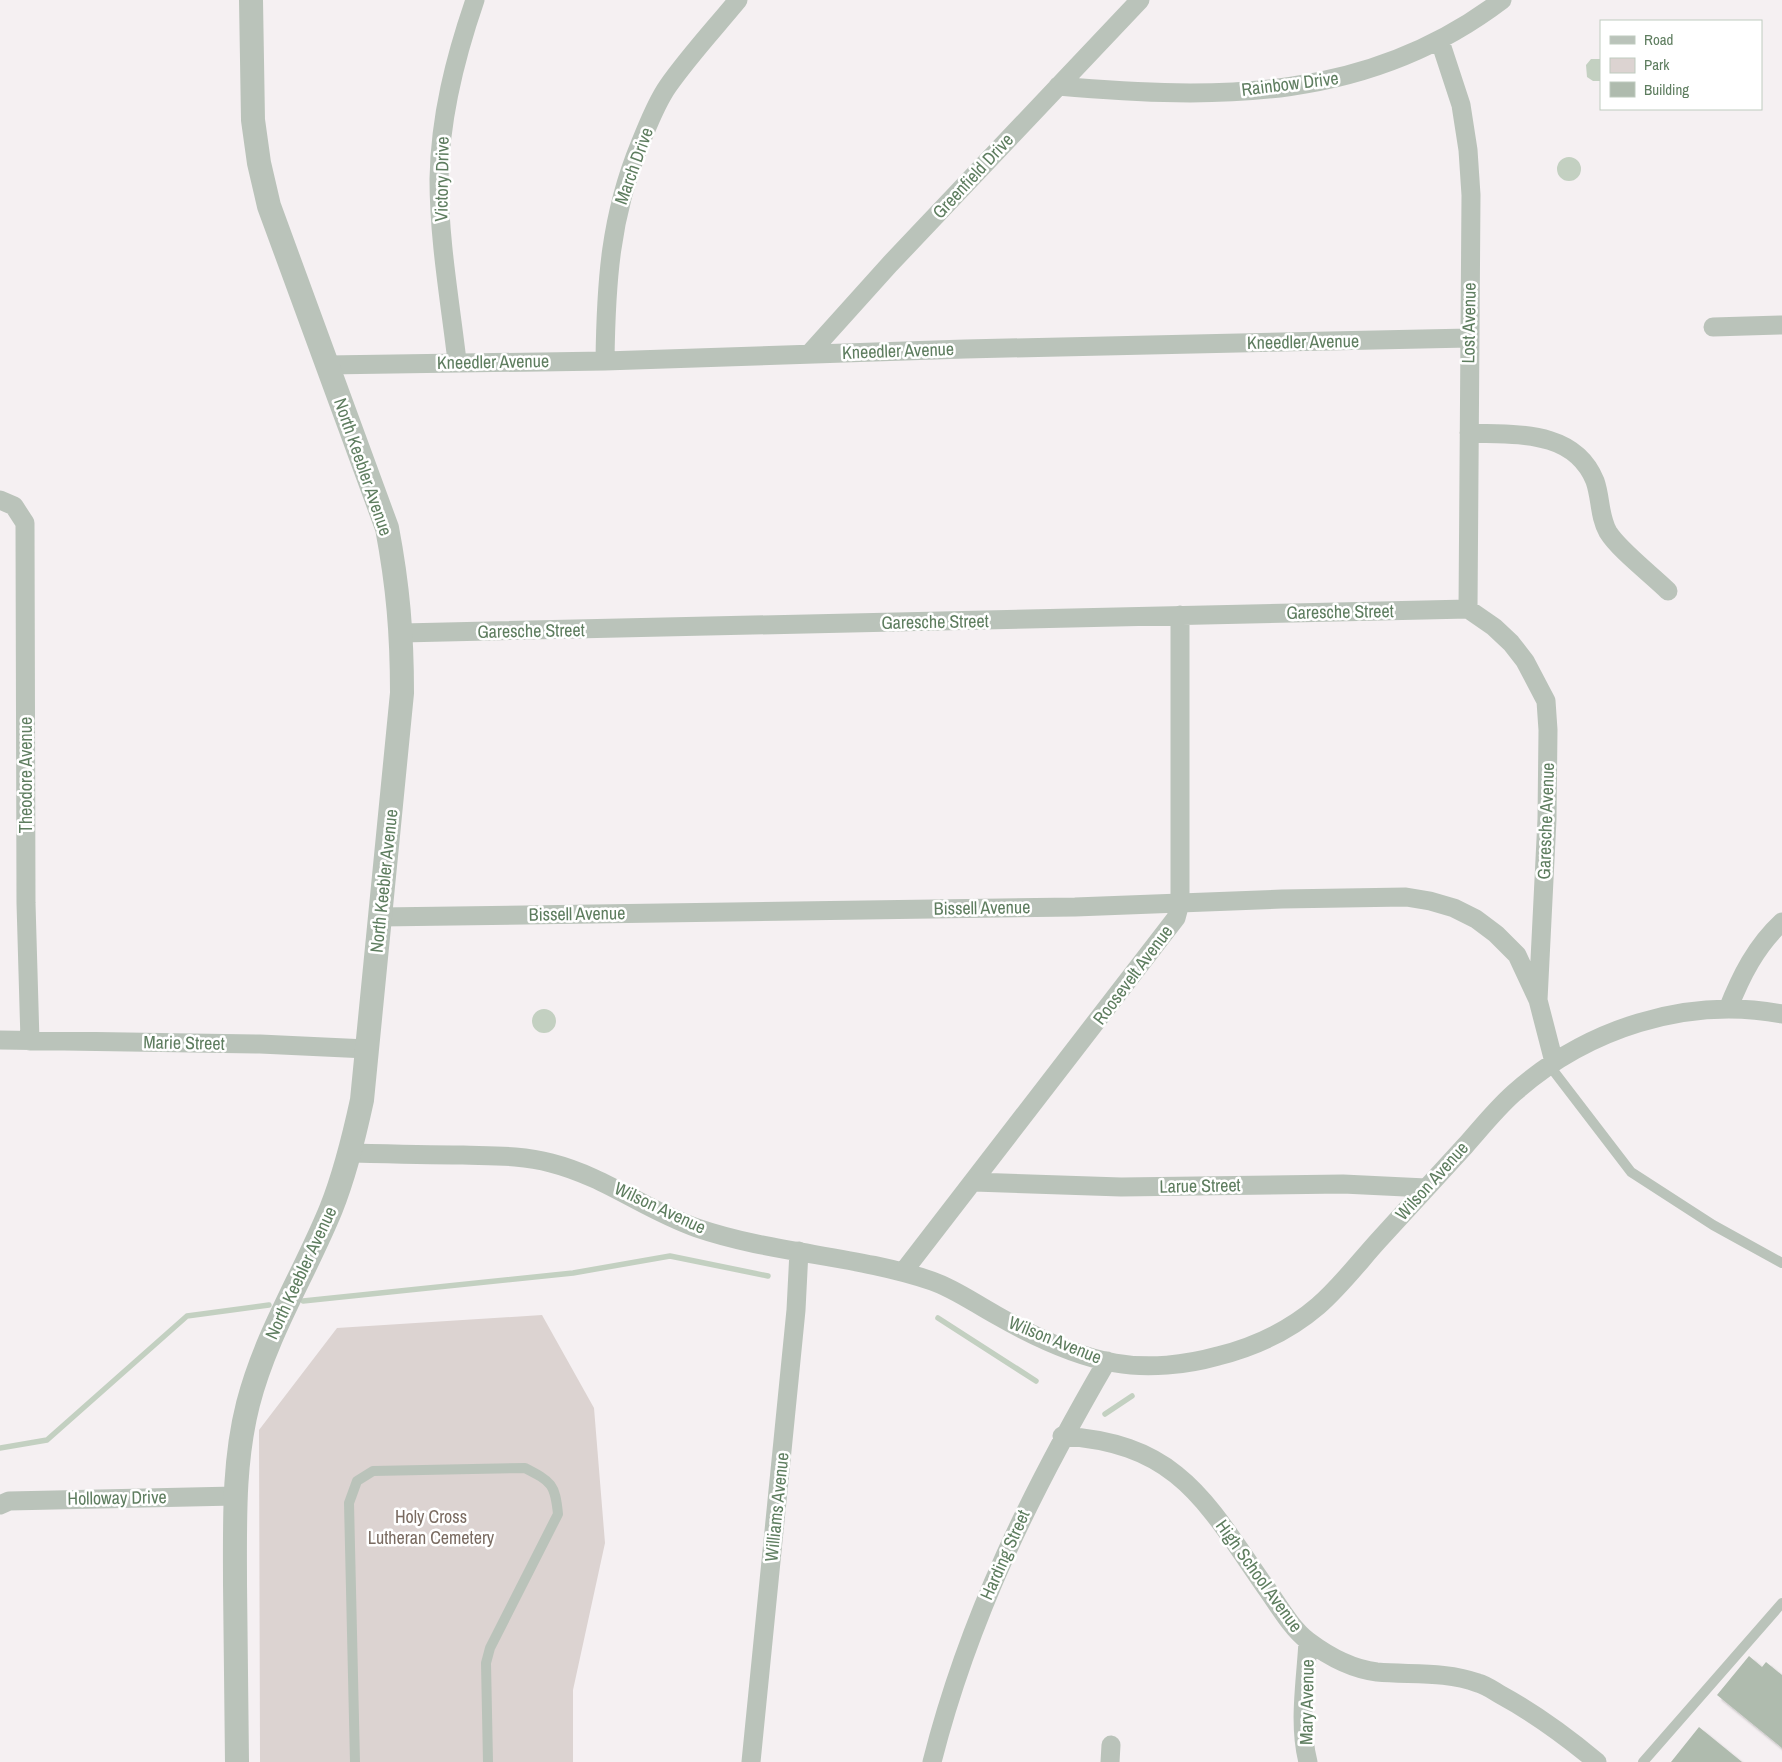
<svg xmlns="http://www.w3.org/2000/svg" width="1782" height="1762" font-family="'Archivo Narrow',sans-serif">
  <defs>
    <filter id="shadow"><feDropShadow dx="4.5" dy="4.5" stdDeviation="1" flood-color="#0004"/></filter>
  </defs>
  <rect width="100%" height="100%" fill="#f5f0f2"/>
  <!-- green -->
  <path fill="#dcd3d1" d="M542,1315l52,93 11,135 -32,147v72h-313l-1,-332 78,-102z"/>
  <!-- water -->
  <path fill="#c3d0c1" d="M1591,59h10v22h-8l-6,-4 -1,-12z
    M1557 169a12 12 0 1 1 24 0a12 12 0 1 1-24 0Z
    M532 1021a12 12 0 1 1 24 0a12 12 0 1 1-24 0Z"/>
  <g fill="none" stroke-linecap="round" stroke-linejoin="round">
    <!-- stream -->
    <path stroke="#c3d0c1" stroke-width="5.5" d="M303,1301l270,-28 97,-17 98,20
      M938,1318l98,63
      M1105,1414l27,-18
      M0,1448l47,-8 140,-124 82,-11"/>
  </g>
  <!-- building -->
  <path fill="#afbbae" filter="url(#shadow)" d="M1749,1656l13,11 4,-5 16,13v73l-65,-53z
    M1699,1727l43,35h-71z"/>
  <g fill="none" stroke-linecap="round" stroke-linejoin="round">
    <!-- service -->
    <path stroke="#bac3ba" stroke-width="10" d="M1549,1065l82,107 82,53 69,38
      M355,1762l-6,-259 8,-22 16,-10 152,-3c27,14 30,16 33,46l-68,134 -4,15 2,99
      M1643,1762l139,-159"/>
    <!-- minor -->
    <path stroke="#bac3ba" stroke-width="19" d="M1440,41l21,64 7,45 3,45 -3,414
      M1058,86c161,14 310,16 444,-86
      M1713,327l69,-2
      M809,354l81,-90 250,-264
      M457,361c-7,-60 -18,-121 -18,-182 1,-62 16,-121 36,-179
      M605,361c1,-78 5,-144 35,-217 8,-19 16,-41 28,-58 21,-30 47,-58 70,-86
      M327,365l278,-4 360,-12 504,-11
      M1469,433c46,2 105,-4 126,48 6,17 4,35 13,51 11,18 44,43 60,59
      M0,500l14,6 11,17 1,380 4,138
      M1468,609l26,18 17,16 14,18 21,40 2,29 -1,89 -9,181 16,62
      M402,633l1066,-24
      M380,917l695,-10 207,-8 124,-2 24,4 24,7 22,11 20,15 21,21 21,45
      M1728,1009c13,-33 28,-63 54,-87
      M0,1040l260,4 107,5
      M350,1153c38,1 75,2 113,2 29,1 59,0 88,8 55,14 94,47 146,65 76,26 159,27 235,53 23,8 42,22 64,34 35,20 78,41 119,48 33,6 71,2 103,-7 36,-9 72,-26 100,-50 22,-19 41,-44 60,-65 29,-32 58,-63 87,-95 16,-18 31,-37 49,-53 72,-64 172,-97 268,-79
      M974,1182l147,5 222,-3 83,4
      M903,1272l273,-354 4,-15v-288
      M1062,1436c115,7 143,64 202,149 14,19 26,42 44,56 20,15 44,28 69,31 33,3 69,-1 101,11 8,2 16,8 23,12 35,19 66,42 96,67
      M0,1505l9,-4 226,-5
      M1308,1641c-2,40 -10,82 0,121
      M751,1762l45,-452 3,-59
      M932,1762c37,-146 100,-272 175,-401
      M1110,1762l1,-17"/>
    <!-- tertiary -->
    <path stroke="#bac3ba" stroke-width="24" d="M237,1762c-1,-59 -1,-119 -2,-178 0,-61 -2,-121 13,-180 18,-70 56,-129 83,-195 14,-35 23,-72 31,-109l40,-407c0,-59 -4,-107 -15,-165l-118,-322 -10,-43 -6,-43 -2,-120"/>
  </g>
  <g text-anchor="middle" stroke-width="5" stroke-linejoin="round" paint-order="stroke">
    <!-- street labels -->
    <g font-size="18" fill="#5e7d5f" stroke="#fff">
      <text transform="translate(1290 84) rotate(-7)" y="6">Rainbow Drive</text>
      <text transform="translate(634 166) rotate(-70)" y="6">March Drive</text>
      <text transform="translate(973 176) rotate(-47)" y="6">Greenfield Drive</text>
      <text transform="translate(442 179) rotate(-89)" y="6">Victory Drive</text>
      <text transform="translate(1469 323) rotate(-89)" y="6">Lost Avenue</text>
      <text transform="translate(1303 342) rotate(-1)" y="6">Kneedler Avenue</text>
      <text transform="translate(898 351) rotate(-2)" y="6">Kneedler Avenue</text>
      <text transform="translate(493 362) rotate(-1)" y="6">Kneedler Avenue</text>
      <text transform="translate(363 467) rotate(71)" y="6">North Keebler Avenue</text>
      <text transform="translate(1340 612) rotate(-1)" y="6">Garesche Street</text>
      <text transform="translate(935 622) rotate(-1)" y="6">Garesche Street</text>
      <text transform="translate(531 631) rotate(-1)" y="6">Garesche Street</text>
      <text transform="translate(26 775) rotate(-90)" y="6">Theodore Avenue</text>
      <text transform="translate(1546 821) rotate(-88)" y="6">Garesche Avenue</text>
      <text transform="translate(384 881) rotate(-84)" y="6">North Keebler Avenue</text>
      <text transform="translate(982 908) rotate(-1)" y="6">Bissell Avenue</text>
      <text transform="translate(577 914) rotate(-1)" y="6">Bissell Avenue</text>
      <text transform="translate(1133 975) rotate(-53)" y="6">Roosevelt Avenue</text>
      <text transform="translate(184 1043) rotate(1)" y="6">Marie Street</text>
      <text transform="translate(1432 1181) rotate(-48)" y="6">Wilson Avenue</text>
      <text transform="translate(1200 1186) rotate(-1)" y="6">Larue Street</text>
      <text transform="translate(660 1208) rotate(25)" y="6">Wilson Avenue</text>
      <text transform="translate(301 1273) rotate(-65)" y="6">North Keebler Avenue</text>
      <text transform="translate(1055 1340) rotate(22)" y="6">Wilson Avenue</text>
      <text transform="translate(117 1498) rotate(-1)" y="6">Holloway Drive</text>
      <text transform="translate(777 1507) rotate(-84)" y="6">Williams Avenue</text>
      <text transform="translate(1005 1555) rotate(-66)" y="6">Harding Street</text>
      <text transform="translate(1259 1576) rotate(54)" y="6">High School Avenue</text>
      <text transform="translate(1307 1702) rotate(-89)" y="6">Mary Avenue</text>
    </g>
    <!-- park labels -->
    <g font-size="18" fill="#7a6b61" stroke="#fff">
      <text x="431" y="1523">Holy Cross<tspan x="431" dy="21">Lutheran Cemetery</tspan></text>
    </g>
  </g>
  <!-- legend -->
  <rect x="1600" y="20" width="162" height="90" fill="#ffffff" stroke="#bfcbbf"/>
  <rect x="1610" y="36" width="25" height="8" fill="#bac3ba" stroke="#bfcbbf"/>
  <text x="1644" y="45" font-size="15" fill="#5e7d5f">Road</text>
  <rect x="1610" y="58" width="25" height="15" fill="#dcd3d1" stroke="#bfcbbf"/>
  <text x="1644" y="70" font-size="15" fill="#5e7d5f">Park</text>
  <rect x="1610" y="82" width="25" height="15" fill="#afbbae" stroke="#bfcbbf"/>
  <text x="1644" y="95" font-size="15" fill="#5e7d5f">Building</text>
</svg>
